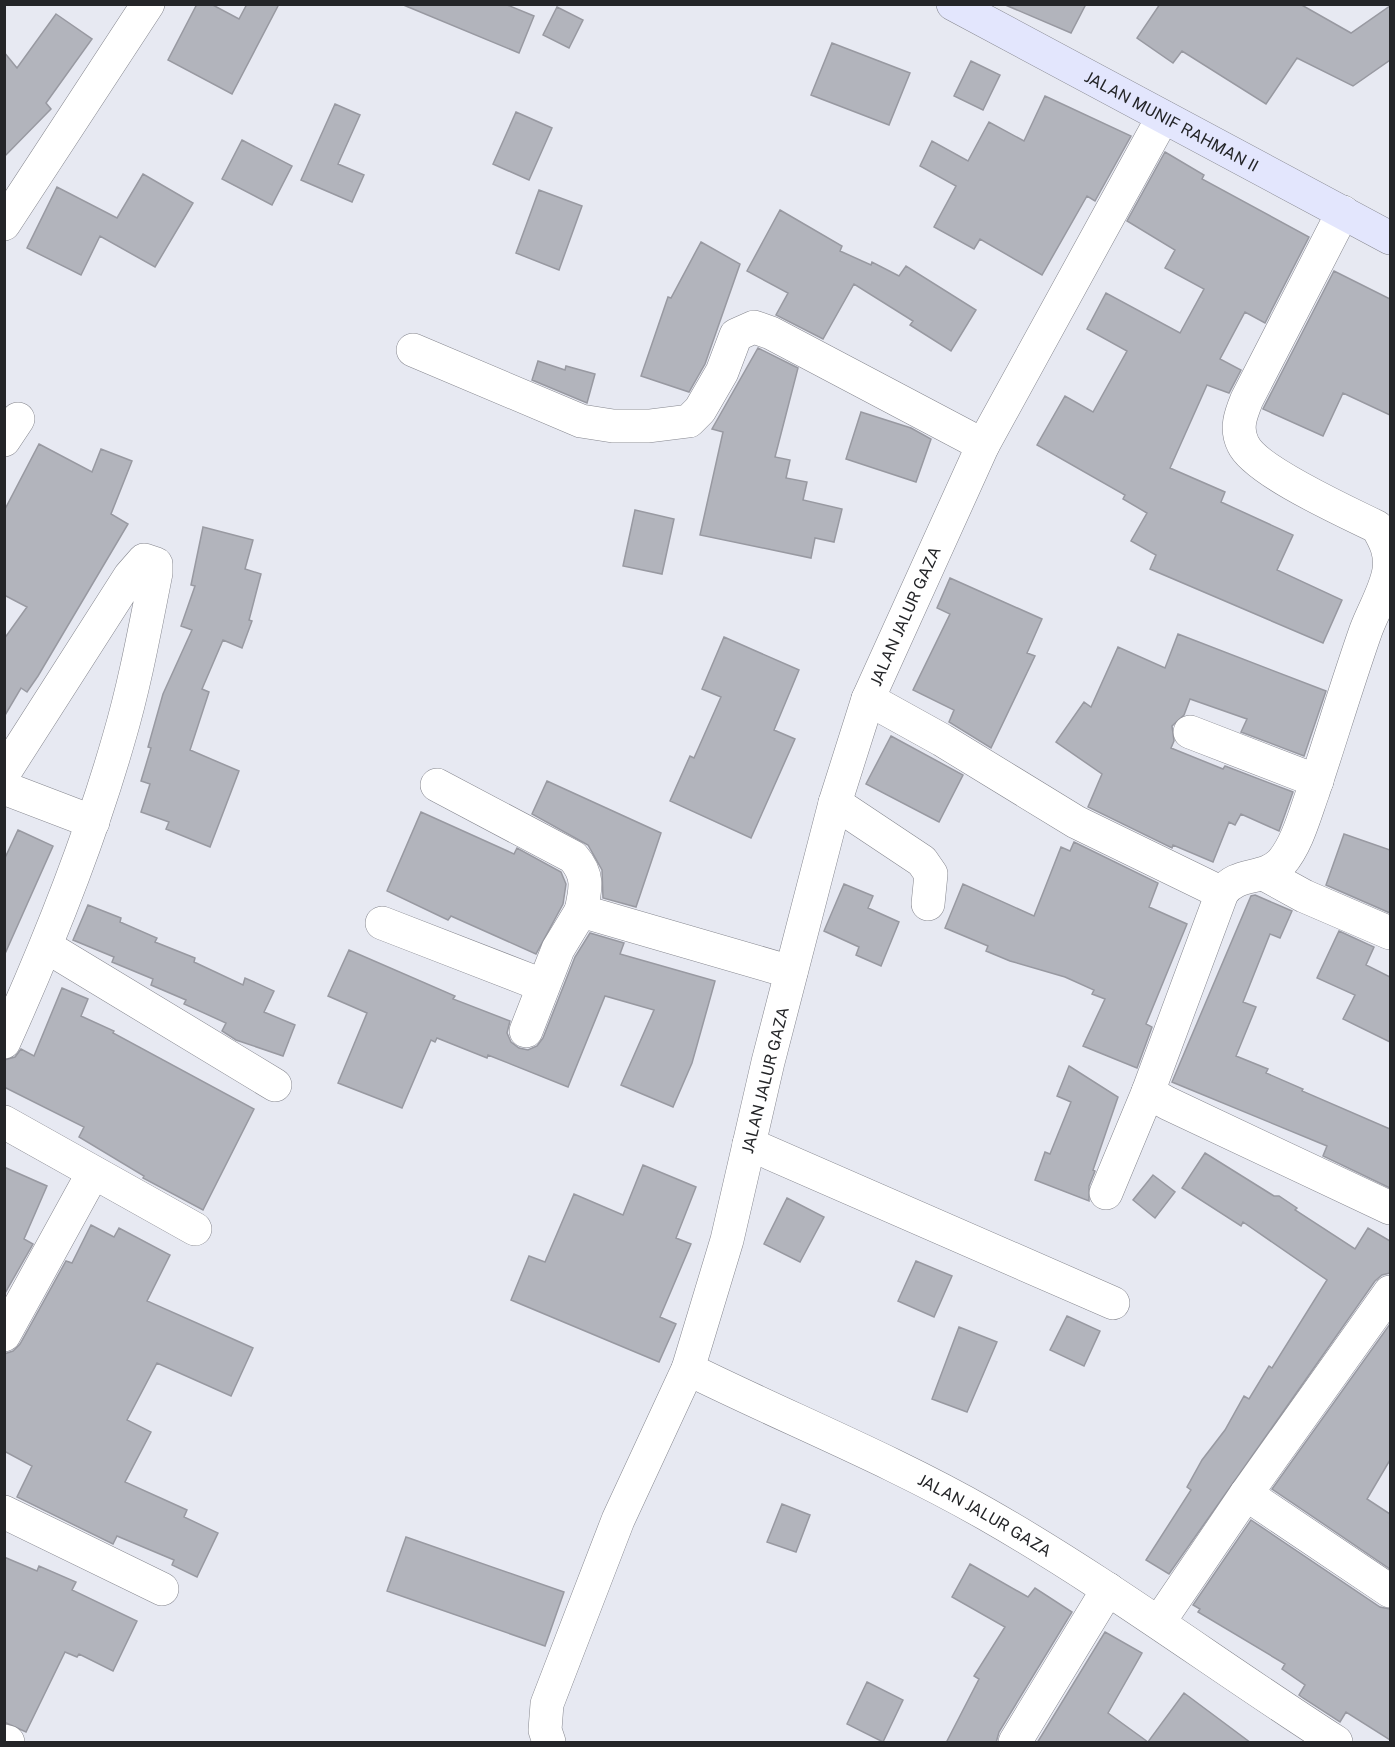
<svg xmlns="http://www.w3.org/2000/svg" width="1395" height="1747" font-family="'Public Sans',sans-serif">
  <rect width="100%" height="100%" fill="#e7e9f2"/>
  <!-- building -->
  <path fill="#b2b4bc" stroke="#9899a1" stroke-width="1.5" d="M197,4h14l28,15 8,-15h32l-47,90 -64,-34z
    M401,4h104l29,12 -15,37z
    M1003,4h83l-15,29z
    M1160,4h140l51,29 39,-27v54l-37,26 -56,-28 -31,46 -84,-53 -9,12 -36,-25z
    M557,7l26,13 -14,28 -26,-13z
    M56,14l36,25 -46,64 5,6 -47,48v-105l13,16z
    M832,43l78,30 -21,52 -78,-30z
    M971,61l29,14 -17,35 -29,-14z
    M1045,96l86,40 -36,65 -8,-5 -45,79 -62,-36 -6,10 -40,-22 22,-41 -36,-20 12,-25 36,20 21,-39 35,19z
    M335,104l25,11 -22,49 26,11 -12,27 -51,-22z
    M516,112l36,16 -23,52 -36,-16z
    M242,140l50,26 -20,39 -50,-26z
    M1165,152l39,23 -2,4 107,58 -44,86 -20,-11 -25,47 21,11 -12,23 -22,-8 -37,83 55,24 -4,10 72,33 -16,35 65,30 -19,43 -173,-74 6,-14 -25,-14 16,-28 -24,-14 2,-4 -88,-50 28,-49 28,16 34,-61 -40,-22 19,-36 74,40 24,-44 -39,-21 10,-18 -48,-29z
    M143,174l50,29 -38,64 -55,-31 -19,39 -54,-27 30,-61 60,31z
    M539,190l43,16 -23,64 -43,-17z
    M780,210l62,36 -2,5 31,14 1,-3 27,14 7,-10 70,44 -25,41 -41,-26 3,-4 -59,-37 -31,55 -47,-24 12,-22 -41,-22z
    M701,242l39,22 -35,100 -16,28 -48,-16 27,-79 3,1z
    M1334,271l56,28v116l-47,-22 -20,43 -60,-27z
    M758,348l40,20 -23,89 15,3 -4,18 21,4 -4,18 39,9 -8,33 -19,-4 -4,20 -111,-23 23,-103 -11,-3z
    M538,361l27,9 1,-4 29,8 -8,29 -55,-23z
    M861,412l50,16 20,11 -15,43 -70,-23z
    M39,444l53,28 9,-23 31,12 -21,53 17,10 -90,152 -11,16 -6,-4 -17,29v-78l23,-32 -23,-12v-84z
    M635,510l39,9 -12,55 -39,-8z
    M203,527l50,13 -8,29 16,5 -12,46 3,1 -10,27 -19,-8 -21,49 7,3 -19,58 49,21 -29,76 -44,-18 3,-7 -28,-10 9,-28 -9,-3 10,-33 -3,-1 15,-53 29,-64 -11,-4 14,-40 -4,-1z
    M950,578l92,41 -15,34 8,3 -44,92 -42,-26 5,-12 -41,-20 37,-76 -13,-6z
    M1178,634l148,57 -22,65 -63,-24 6,-13 -57,-20 -6,16 -12,11 2,15 -3,7 52,21 2,-3 68,26 -14,39 -38,-17 -6,11 -6,-3 -16,40 -40,-17 -1,3 -84,-41 14,-33 -46,-32 28,-40 7,5 27,-60 47,21z
    M724,637l75,33 -25,60 21,9 -44,99 -81,-37 20,-45 4,2 27,-61 -19,-8z
    M891,736l72,39 -24,47 -73,-38z
    M547,781l114,52 -25,74 -33,-9 -1,-28 -14,-25 -56,-31z
    M421,812l93,42 3,-6 44,24 5,12 -3,20 -27,50 -85,-38 -3,4 -61,-29z
    M18,830l35,16 -49,110v-96z
    M1344,834l46,16v63l-64,-28z
    M1074,842l84,41 -9,24 38,17 -41,100 6,3 -15,41 -54,-22 22,-47 -13,-5 2,-4 -29,-13 -55,-16 -24,-10 2,-5 -43,-18 18,-44 71,32 27,-69 9,4z
    M844,884l29,12 -5,12 31,14 -18,44 -25,-11 3,-8 -35,-16z
    M1255,895l37,16 -12,27 -10,-4 -27,68 13,5 -20,49 32,13 -2,4 37,16 -1,2 88,38v59l-67,-32 4,-10 -155,-64 79,-186z
    M88,905l33,13 -1,4 37,16 -2,4 40,16 -1,4 49,23 2,-7 29,13 -10,21 31,13 -12,31 -47,-16 -14,-9 4,-8 -42,-19 2,-4 -35,-15 2,-6 -41,-17 2,-5 -41,-17z
    M1339,931l35,16 -8,18 24,12v65l-47,-23 12,-24 -38,-17z
    M590,933l34,10 -4,11 95,27 -23,82 -19,44 -52,-22 33,-75 -49,-14 -37,91 -80,-32 -1,3 -50,-20 -2,4 -4,-2 -29,68 -64,-25 29,-70 -39,-17 21,-46 106,46 -2,3 57,22 -3,12 4,9 8,6 9,2 9,-4 6,-8 32,-81z
    M62,988l26,11 -7,17 33,15 -1,2 141,76 -51,101 -60,-32 1,-2 -65,-39 5,-10 -80,-40v-27l11,-3 6,-8 13,7z
    M1069,1066l49,31 -25,73 2,1 -6,15v15l-54,-21 10,-28 5,2 21,-52 -14,-6z
    M1205,1153l69,43h5l18,12 -2,2 60,39 13,-21 22,13v32l-8,2 -7,6 -206,293 -23,-14 45,-70 -4,-3 15,-27 23,-30 19,-34 5,3 20,-33 3,2 55,-88 -84,-58 -2,4 -59,-38z
    M643,1165l53,22 -20,51 15,6 -31,73 16,7 -17,38 -148,-62 18,-44 16,6 29,-68 49,21z
    M4,1167l43,19 -23,53 9,5 -29,51z
    M1153,1175l22,17 -20,26 -22,-18z
    M787,1198l37,19 -24,45 -36,-18z
    M91,1225l23,12 5,-9 51,27 -23,46 106,47 -22,48 -74,-33 -30,57 24,12 -26,50 62,28 -3,7 34,16 -21,44 -25,-12 2,-5 -57,-24 -4,8 -96,-47 15,-31 -28,-15v-97l9,-3 7,-7 46,-83 6,2z
    M916,1261l36,15 -18,41 -36,-16z
    M1067,1316l33,15 -16,35 -34,-16z
    M1390,1324v136l-23,39 23,15v55l-118,-80z
    M959,1327l38,15 -30,70 -35,-13z
    M782,1504l28,11 -14,37 -29,-10z
    M1251,1520l129,87 10,2v131l-44,-28 -6,10 -37,-24 -4,-3 6,-10 -23,-16 3,-5 -87,-52 2,-3 -7,-4z
    M406,1537l158,55 -19,54 -158,-55z
    M4,1557l33,14 2,-5 37,16 -4,8 65,31 -24,50 -34,-17 -2,3 -12,-5 -39,80 -22,-10z
    M970,1564l58,33 7,-9 37,24 -73,120 -3,11h-50l33,-64 -5,-3 31,-49 -53,-30z
    M1105,1632l37,21 -34,60 40,29 36,-49 67,50h-214z
    M867,1682l36,18 -20,42 -36,-18z"/>
  <g fill="none" stroke-linecap="round" stroke-linejoin="round">
    <defs>
      <g id="street">
        <path id="s1" d="M1163,117l-180,328 -115,254 -33,104 -67,259 -41,178 -39,129c99,49 202,90 298,145 121,69 233,153 350,228"/>
        <path d="M1343,212l-96,187c-6,15 -12,29 -4,45 12,27 106,69 134,83 9,15 14,26 12,43 -3,20 -16,41 -23,60 -19,54 -35,108 -53,162 -8,22 -16,53 -32,71 -18,18 -44,8 -59,30l-74,199 19,11 223,105"/>
        <path d="M4,224l144,-220"/>
        <path d="M413,350l168,71 32,5h36l40,-5 11,-11 22,-38 14,-37 18,-8 17,6 212,112"/>
        <path d="M4,440l14,-21"/>
        <path d="M868,699l74,41 134,82 146,71"/>
        <path d="M1190,732l127,49"/>
        <path d="M4,773l126,-197 14,-16 12,4v9c-11,55 -21,111 -37,165 -30,105 -70,204 -115,304"/>
        <path d="M437,785l136,72c16,18 13,31 8,54"/>
        <path d="M4,788l89,34"/>
        <path d="M835,803l87,58 9,13 -3,30"/>
        <path d="M1264,874l40,22 86,37"/>
        <path d="M382,923l160,62"/>
        <path d="M47,947l228,138"/>
        <path d="M526,1031l32,-82 23,-38 210,61"/>
        <path d="M4,1122l191,107"/>
        <path d="M749,1144l364,159"/>
        <path d="M1106,1193l42,-101"/>
        <path d="M4,1335l89,-162"/>
        <path d="M1246,1494l144,97"/>
        <path d="M4,1512l158,77"/>
        <path d="M1159,1622l87,-128 144,-202"/>
        <path d="M4,1741l4,1"/>
        <path d="M549,1742l-4,-12 2,-26 71,-184 70,-151"/>
        <path d="M1015,1742l93,-153"/>
      </g>
      <g id="secondary">
        <path id="s2" d="M953,4l437,234"/>
      </g>
    </defs>
    <!-- street casing -->
    <use href="#street" stroke="#85868e" stroke-width="34"/>
    <!-- secondary casing -->
    <use href="#secondary" stroke="#85868e" stroke-width="34"/>
    <!-- street -->
    <use href="#street" stroke="#fff" stroke-width="33"/>
    <!-- secondary -->
    <use href="#secondary" stroke="#e3e6fd" stroke-width="33"/>
  </g>
  <g text-anchor="middle" stroke-width="6" stroke-linejoin="round" paint-order="stroke">
    <!-- street labels -->
    <g font-size="16" fill="#242528" stroke="#fff">
      <text dy="6" stroke="none"><textPath href="#s2" startOffset="248">JALAN MUNIF RAHMAN II</textPath></text>
      <text transform="translate(905 616) rotate(-66)" y="6">JALAN JALUR GAZA</text>
      <text transform="translate(765 1080) rotate(-76)" y="6">JALAN JALUR GAZA</text>
      <text dy="6" stroke="none"><textPath href="#s1" startOffset="1678">JALAN JALUR GAZA</textPath></text>
    </g>
  </g>
  <!-- border -->
  <rect width="1395" height="1747" fill="none" stroke="#242528" stroke-width="12"/>
</svg>
